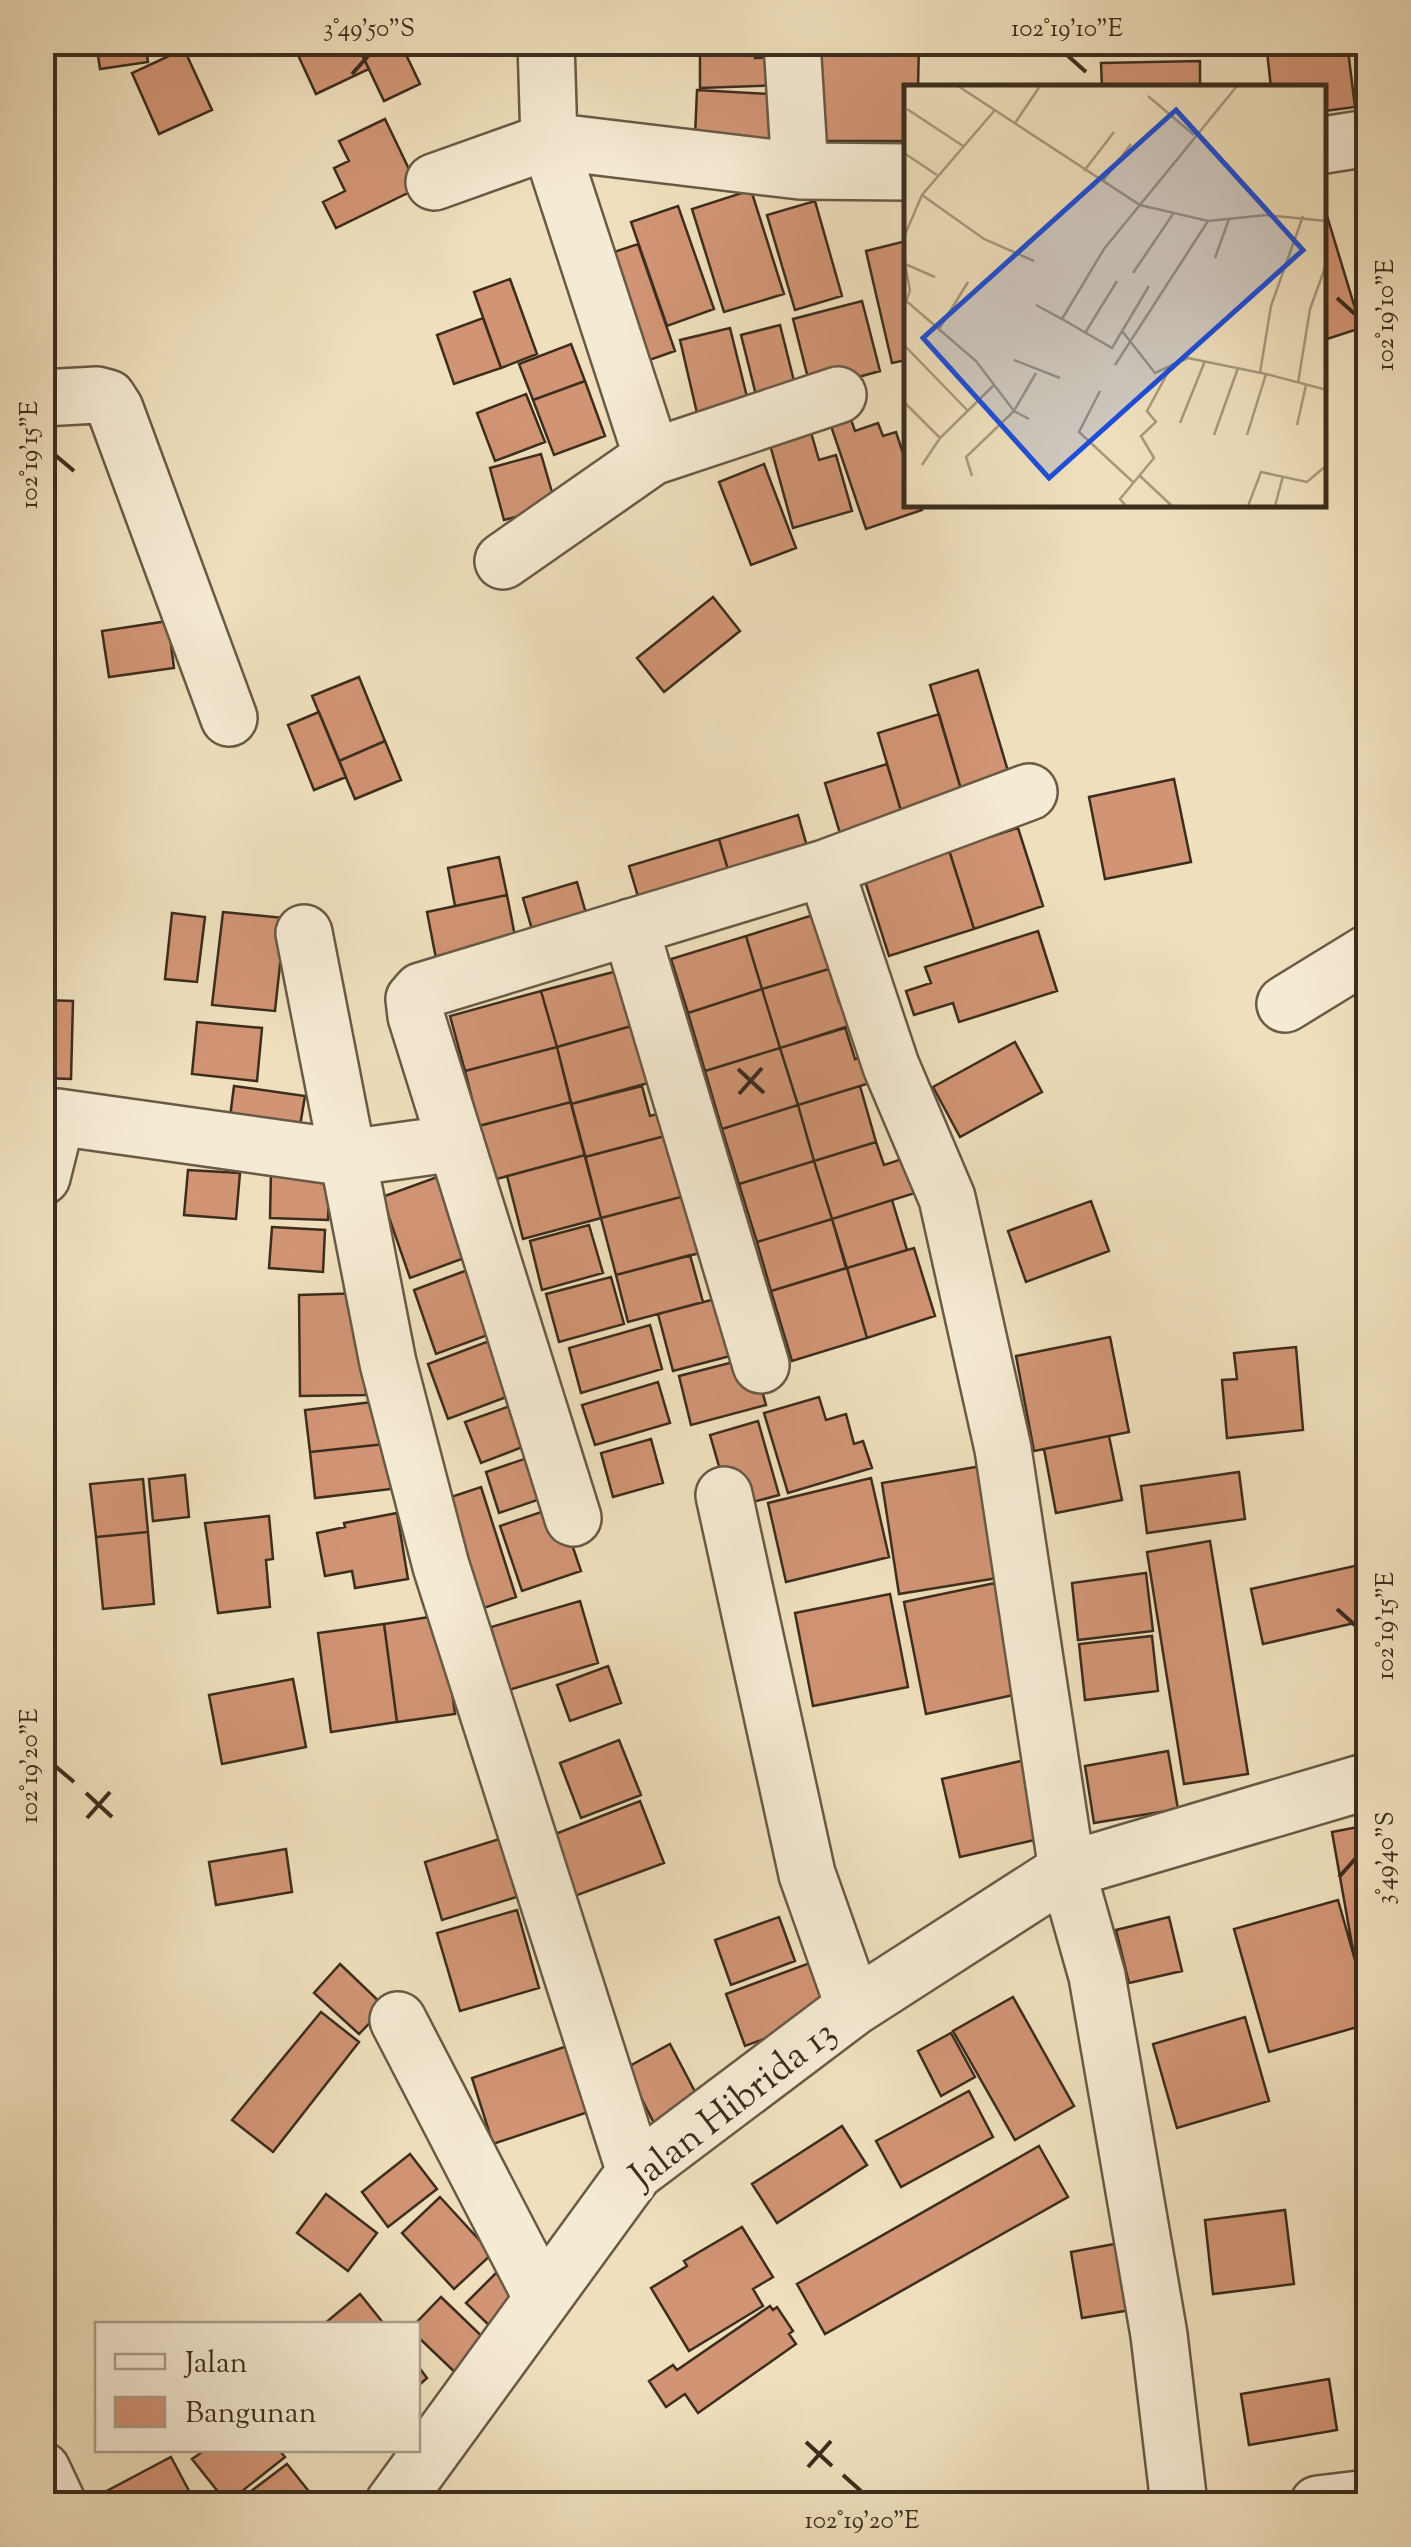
<svg xmlns="http://www.w3.org/2000/svg" width="1411" height="2547" font-family="'Sorts Mill Goudy',serif">
  <rect width="100%" height="100%" fill="#efdfbc"/>
  <filter id="stains"><feTurbulence type="fractalNoise" baseFrequency=".002" numOctaves="4"/><feColorMatrix values="0 0 0 0 .2 0 0 0 0 .09 0 0 0 0 .02 0 0 0 .5 -.17"/></filter>
  <radialGradient id="worn" r=".72"><stop offset=".6" stop-color="#630" stop-opacity="0"/><stop offset="1" stop-color="#630" stop-opacity=".3"/></radialGradient>
  <!-- building -->
  <path fill="#d19474" stroke="#3c2d1d" stroke-width="2.5" d="M96,42h49l3,20 -48,7z
    M292,42h64l13,27 -53,25z
    M356,42h44l20,42 -36,17z
    M814,42h105l-1,46h-12v53h-93z
    M1266,42h81l8,65 -31,4v-23h-53z
    M1360,42h8v43h-2z
    M755,47v11l30,-1v28l-85,3v-40z
    M184,49l28,61 -53,24 -27,-61z
    M1200,61v27h-98l-1,-25z
    M697,90l72,4 -1,20h23l-1,27 -95,-5z
    M385,119l33,69 -82,40 -13,-26 22,-11 -11,-23 15,-7 -10,-20z
    M751,190l33,104 -60,18 -32,-103z
    M815,201l27,95 -47,14 -28,-95z
    M678,206l36,103 -47,17 -36,-104z
    M1324,206l37,122 -37,12z
    M906,241v119l-14,3 -26,-112z
    M638,244l37,107 -34,12 -36,-108z
    M510,279l27,75 -36,14 -27,-76z
    M1368,294v40l-12,-35z
    M862,301l18,70 -69,19 -18,-71z
    M483,318l18,50 -47,16 -17,-49z
    M780,325l19,76 -39,10 -19,-76z
    M730,328l21,85 -51,13 -20,-86z
    M571,344l14,37 -52,19 -14,-36z
    M585,381l20,55 -51,19 -21,-55z
    M526,394l19,48 -50,19 -18,-48z
    M850,417l5,14 23,-8 5,13 13,-4 10,30v43h14l2,5 -56,19 -36,-106z
    M810,429l9,31 17,-5 16,56 -59,17 -24,-87z
    M541,454l15,52 -52,14 -14,-52z
    M764,464l32,84 -45,17 -32,-83z
    M713,597l27,34 -76,61 -27,-34z
    M168,621l6,47 -65,9 -7,-46z
    M978,670l35,118 -48,15 -35,-118z
    M359,677l26,64 -46,20 -27,-65z
    M319,712l27,65 -32,13 -26,-65z
    M939,714l26,89 -61,18 -26,-88z
    M385,741l16,39 -46,19 -16,-38z
    M887,764l17,57 -62,19 -17,-57z
    M1174,779l17,83 -86,17 -16,-82z
    M798,815l15,52 -79,23 -15,-51z
    M1018,828l25,78 -69,23 -25,-79z
    M719,839l15,51 -90,27 -15,-51z
    M949,850l25,79 -85,27 -25,-78z
    M499,857l8,38 -52,11 -7,-38z
    M577,882l12,42 -54,16 -12,-42z
    M507,895l12,62 -80,17 -12,-62z
    M223,912l62,6 -10,93 -63,-6z
    M172,913l33,4 -8,65 -32,-3z
    M813,915l16,54 -67,20 -16,-53z
    M1038,931l19,60 -98,31 -6,-19 -39,12 -8,-24 25,-8 -6,-16z
    M746,936l16,53 -74,24 -17,-54z
    M829,969l10,33 18,-5 8,25 -85,26 -18,-59z
    M621,970l25,52 -89,25 -16,-56z
    M762,989l18,59 -75,23 -17,-58z
    M541,991l16,56 -92,24 -15,-55z
    M42,1000l31,1 -2,78 -29,-1z
    M197,1022l65,6 -5,53 -65,-7z
    M635,1025l28,54 -92,25 -14,-57z
    M845,1027l10,32 19,-7 9,27 -85,26 -18,-57z
    M1015,1042l27,50 -82,45 -27,-50z
    M557,1047l14,55 -92,24 -14,-55z
    M780,1048l18,57 -76,24 -17,-58z
    M234,1086l71,10 -5,30 -70,-9z
    M642,1086l8,30 24,-7 6,23 -95,25 -14,-53z
    M860,1086l16,56 -62,19 -16,-56z
    M571,1102l14,53 -92,25 -14,-54z
    M798,1105l16,56 -75,23 -17,-55z
    M680,1132l16,61 -95,25 -16,-61z
    M876,1142l8,23 21,-7 10,35 -83,26 -18,-58z
    M585,1155l16,63 -78,21 -16,-63z
    M814,1161l18,58 -75,23 -18,-58z
    M188,1170l52,3 -4,46 -52,-4z
    M271,1171l59,3 -2,46 -58,-2z
    M440,1176l27,81 -57,21 -28,-81z
    M696,1193l15,57 -95,25 -15,-57z
    M892,1200l15,50 -60,18 -15,-49z
    M1091,1201l18,50 -83,31 -18,-51z
    M832,1219l14,49 -75,23 -14,-49z
    M589,1225l14,48 -61,17 -12,-49z
    M272,1227l53,3 -2,42 -54,-4z
    M914,1248l21,68 -68,22 -20,-70z
    M690,1255l13,47 -75,20 -12,-47z
    M847,1268l20,70 -75,23 -21,-70z
    M470,1269l23,64 -57,21 -22,-64z
    M611,1277l13,47 -65,18 -13,-48z
    M365,1293l1,102 -66,1 -1,-101z
    M734,1294l15,57 -76,20 -15,-57z
    M650,1325l12,44 -81,24 -12,-45z
    M1110,1337l19,95 -95,19 -18,-95z
    M497,1338l20,55 -69,26 -20,-55z
    M1296,1347l7,83 -76,8 -5,-58 15,-1 -3,-26z
    M753,1357l13,48 -75,20 -12,-49z
    M658,1382l12,41 -75,22 -13,-40z
    M819,1397l7,23 20,-6 8,30 9,-3 9,27 -84,25 -24,-80z
    M381,1401l4,43 -75,8 -5,-42z
    M510,1406l15,40 -44,17 -16,-41z
    M758,1421l21,74 -48,13 -21,-73z
    M1109,1436l13,64 -66,13 -12,-64z
    M651,1439l12,44 -50,14 -12,-44z
    M385,1444l6,45 -76,9 -5,-46z
    M545,1452l13,41 -59,20 -13,-41z
    M999,1463l17,112 -117,19 -17,-111z
    M1239,1472l6,47 -98,14 -6,-47z
    M185,1475l4,42 -36,4 -4,-42z
    M871,1478l18,79 -103,25 -18,-79z
    M143,1479l5,53 -52,5 -6,-53z
    M481,1487l35,110 -38,13 -36,-110z
    M559,1506l22,65 -59,20 -22,-65z
    M397,1513l11,66 -53,9 -3,-17 -27,5 -8,-43 28,-6 -1,-4z
    M269,1516l4,43 -7,1 4,47 -52,6 -13,-90z
    M148,1532l6,72 -51,5 -7,-72z
    M1210,1541l38,233 -64,10 -37,-232z
    M1368,1563v57l-105,24 -12,-55z
    M1146,1573l7,58 -75,9 -6,-57z
    M995,1583l23,111 -92,20 -22,-112z
    M890,1594l18,93 -95,19 -18,-93z
    M580,1601l18,62 -89,27 -18,-63z
    M442,1615l13,99 -58,8 -13,-98z
    M384,1624l13,98 -66,10 -13,-99z
    M1152,1636l6,55 -73,9 -6,-56z
    M608,1666l13,37 -51,18 -13,-36z
    M293,1679l13,68 -84,17 -13,-69z
    M619,1740l22,55 -60,23 -21,-55z
    M1168,1751l10,58 -84,14 -9,-57z
    M1034,1758l18,78 -92,21 -18,-78z
    M640,1801l24,62 -92,34 -22,-61z
    M1368,1825v128l-14,3 -22,-124z
    M509,1836l17,58 -84,26 -17,-58z
    M286,1849l6,43 -76,13 -7,-43z
    M1338,1900l30,106v18l-99,28 -35,-123z
    M517,1910l22,78 -79,23 -23,-78z
    M779,1917l16,44 -64,24 -16,-45z
    M1169,1917l13,54 -53,12 -13,-53z
    M826,1957l19,52 -100,37 -19,-52z
    M340,1964l45,43 -26,27 -45,-41z
    M1013,1997l61,109 -59,34 -62,-109z
    M321,2012l38,30 -86,110 -41,-32z
    M1245,2017l24,84 -92,27 -24,-84z
    M951,2033l24,44 -34,19 -23,-45z
    M579,2042l21,66 -107,36 -21,-66z
    M670,2044l32,61 -45,24 -31,-61z
    M969,2091l24,46 -92,50 -25,-46z
    M842,2126l25,39 -90,58 -25,-39z
    M1039,2146l29,51 -243,137 -28,-50z
    M410,2154l27,35 -49,38 -26,-35z
    M326,2194l51,39 -29,38 -51,-38z
    M440,2197l52,57 -38,35 -52,-56z
    M1285,2210l9,74 -81,10 -8,-74z
    M742,2227l31,50 -20,12 10,17 -74,45 -38,-63 36,-22 -3,-5z
    M1125,2242l12,67 -55,9 -11,-66z
    M496,2273l29,29 -29,30 -30,-29z
    M360,2294l24,30h-60z
    M441,2297l52,50 -31,32 -44,-42 -3,-13z
    M770,2306l3,4 4,-3 16,24 -4,3 7,10 -98,69 -13,-19 -19,13 -17,-26 24,-16 4,5z
    M418,2366l9,12 -9,8z
    M1329,2379l8,51 -88,15 -8,-51z
    M205,2450h74l6,7 -58,46 -35,-44z
    M171,2457l25,47h-114z
    M287,2464l32,40h-85z"/>
  <g fill="none" stroke-linecap="round" stroke-linejoin="round">
    <defs>
      <path id="minor" d="M546,42l3,99 103,316
        M792,42l8,129
        M1324,145l44,-7
        M434,182l115,-41 251,30 106,1
        M42,398l55,-3 11,3 7,11 114,309
        M503,561l149,-104 186,-62
        M1029,792l-204,76 66,198 56,132 56,251 64,421 30,106 62,359 20,169
        M630,927l131,438
        M304,933l84,430 53,203 194,606
        M1285,1004l83,-51
        M42,1177l15,-60 291,41 108,-15
        M724,1495l83,379 47,133
        M573,1518l-157,-502 -2,-17 7,-8 404,-123
        M398,2020l144,278
        M42,2470l16,34
        M393,2504l242,-332 219,-165 213,-137 301,-89
        M1318,2504l50,-6"/>
    </defs>
    <!-- minor casing -->
    <use href="#minor" stroke="#695a45" stroke-width="60"/>
    <!-- minor -->
    <use href="#minor" stroke="#f5ead3" stroke-width="55"/>
  </g>
  <!-- ticks -->
  <path fill="none" stroke="#3c2d1d" stroke-width="4" d="M1067,55l19,17M352,74l17,-19M1337,298l19,17M55,455l19,16M738,1069l26,24M739,1094l23,-26M1337,1609l19,17M55,1766l19,16M86,1793l26,24M87,1818l23,-26M1339,1877l17,-19M806,2442l26,24M808,2467l23,-26M843,2475l19,17"/>
  <g text-anchor="middle" stroke-width="10" stroke-linejoin="round" paint-order="stroke">
    <!-- street labels -->
    <g font-size="38" fill="#3c2d1d" stroke="#f5ead3">
      <text transform="translate(732 2103) rotate(-38)" y="13">Jalan Hibrida 13</text>
    </g>
  </g>
  <!-- overview -->
  <g transform="translate(904 85)">
    <rect width="422" height="422" fill="#efdfbc"/>
    <path fill="none" stroke="#a7987c" stroke-width="2.5" d="M54,1l182,119 68,16 58,-6 61,6M244,11l46,39M3,24l56,37M111,38l25,-37M0,68l33,22M180,86l30,-39M198,97l29,-38M18,110l62,44 50,22M0,152l18,-42 73,-85M311,173l14,-39M0,174l6,32 -5,13M1,179l30,13M229,188l40,-59M0,214l72,62 38,50 15,8M132,220l26,14 42,-70 133,-163M158,234l50,29 37,-62M35,244l29,-47M218,246l33,42 33,-15 78,16 -19,61M181,248l32,-52M0,260l64,66M110,275l46,18M211,280l93,-144M356,288l11,-67 32,-90M362,289l61,16M394,298l12,-74 17,-47M196,306l-21,41 55,51M0,317l36,36M276,338l25,-62M393,340l9,-40M310,350l24,-67M18,380l18,-27 55,-54M68,391l-6,-19 48,-46 22,-38M236,391l32,30M222,421l-6,-7 34,-41 -13,-22 15,-14 -9,-11 26,-48M344,421l13,-34 46,10 20,-17M371,421l8,-30"/>
    <path fill="#1d4ed8" fill-opacity="0.15" stroke="#1d4ed8" stroke-width="5" d="M272,25l127,140 -254,228 -126,-140z"/>
    <rect width="422" height="422" fill="none" stroke="#3c2d1d" stroke-width="5"/>
  </g>
  <!-- margin -->
  <rect width="1411" height="2547" fill="none" stroke="#efdfbc" stroke-width="110"/>
  <!-- legend -->
  <rect x="95" y="2322" width="325" height="130" fill="#f5ead3" stroke="#ab9e8a" stroke-width="2.5"/>
  <rect x="115" y="2354" width="50" height="15" fill="#f5ead3" stroke="#ab9e8a" stroke-width="2.5"/>
  <text x="185" y="2372" font-size="30" fill="#3c2d1d">Jalan</text>
  <rect x="115" y="2397" width="50" height="30" fill="#d19474" stroke="#ab9e8a" stroke-width="2.5"/>
  <text x="185" y="2422" font-size="30" fill="#3c2d1d">Bangunan</text>
  <rect x="55" y="55" width="1301" height="2437" fill="none" stroke="#3c2d1d" stroke-width="4"/>
  <g font-size="25" text-anchor="middle" fill="#3c2d1d">
    <text x="369" y="36">3°49'50"S</text>
    <text x="1067" y="36">102°19'10"E</text>
    <text transform="translate(1384 315) rotate(-90)" y="9">102°19'10"E</text>
    <text transform="translate(28 455) rotate(-90)" y="9">102°19'15"E</text>
    <text transform="translate(1384 1626) rotate(-90)" y="9">102°19'15"E</text>
    <text transform="translate(28 1766) rotate(-90)" y="9">102°19'20"E</text>
    <text transform="translate(1384 1858) rotate(-90)" y="9">3°49'40"S</text>
    <text x="862" y="2528">102°19'20"E</text>
  </g>
  <rect width="100%" height="100%" filter="url(#stains)"/>
  <rect width="100%" height="100%" fill="url(#worn)"/>
</svg>
